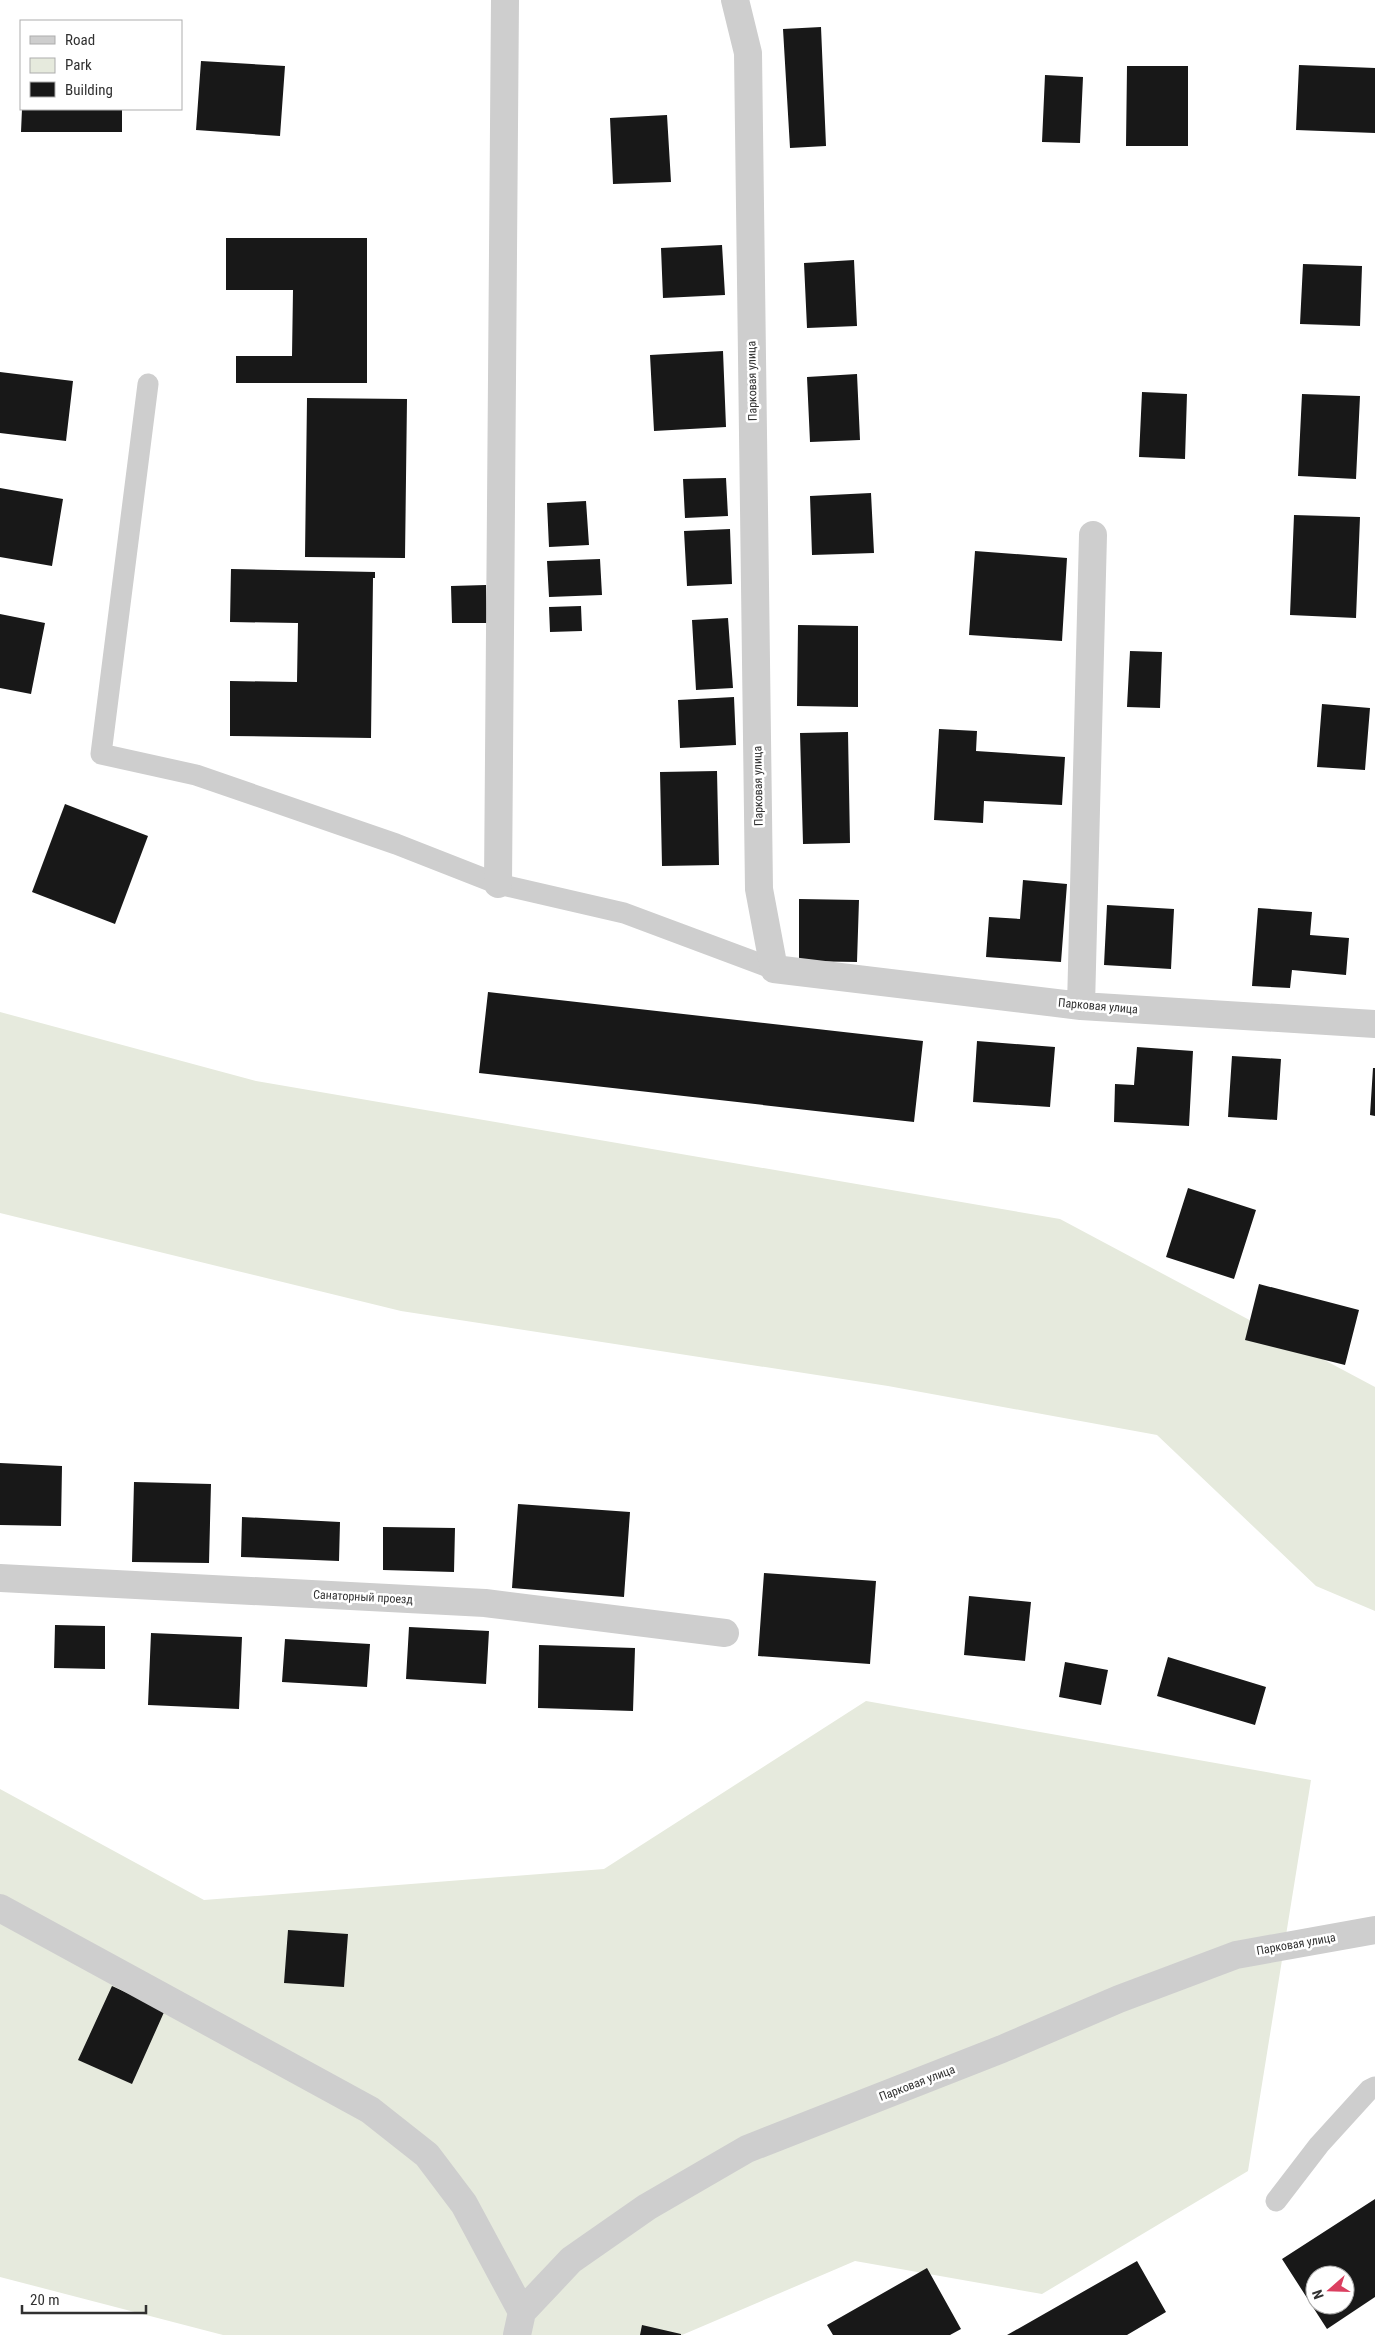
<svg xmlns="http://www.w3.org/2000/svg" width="1375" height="2335" font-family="'Roboto Condensed',sans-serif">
  <rect width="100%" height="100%" fill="#fff"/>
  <!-- green -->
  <path fill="#e6eadd" d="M0,1012l256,69 804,138 315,168v224l-59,-25 -159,-151 -269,-49 -487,-75 -401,-98z
    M866,1701l445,79 -63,391 -206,123 -187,-33 -173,74h-459l-223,-58v-488l204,111 400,-31z"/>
  <!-- building -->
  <path fill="#181818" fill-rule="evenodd" d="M821,27l5,119 -36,2 -7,-119z
    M201,61l84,5 -5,70 -84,-6z
    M1299,65l76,3v65l-79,-3z
    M1127,66h61v80h-62z
    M1045,75l38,2 -3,66 -38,-1z
    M22,109h100v23h-101z
    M667,115l4,67 -58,2 -3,-66z
    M226,238h141v145h-131v-27h56l1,-66h-67z
    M722,245l3,50 -62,3 -2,-50z
    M854,260l3,66 -50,2 -3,-65z
    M1303,264l59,2 -2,60 -60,-2z
    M723,351l3,76 -72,4 -4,-76z
    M0,372l73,9 -7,60 -66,-8z
    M857,374l3,66 -50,2 -3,-65z
    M1142,392l45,2 -2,65 -46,-2z
    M1302,394l58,2 -4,83 -58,-3z
    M307,398l100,1 -2,159 -100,-1z
    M726,478l2,38 -43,2 -2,-39z
    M0,488l63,11 -11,67 -52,-9z
    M871,493l3,60 -62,2 -2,-59z
    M586,501l3,44 -40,2 -2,-44z
    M1294,515l66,2 -4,101 -66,-3z
    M730,529l2,55 -45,2 -3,-55z
    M975,551l92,7 -5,83 -93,-6z
    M600,559l2,36 -53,2 -2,-36z
    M231,569l144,3v6h-2l-2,160 -141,-2v-55l67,1 1,-59 -68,-1z
    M486,585l1,38h-35l-1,-37z
    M581,606l1,25 -32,1 -1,-25z
    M0,614l45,9 -14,71 -31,-6z
    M728,618l5,70 -37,2 -4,-70z
    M798,625l60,1v81l-61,-1z
    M1130,651l32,1 -2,56 -33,-1z
    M734,697l2,48 -56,3 -2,-48z
    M1322,704l48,4 -5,62 -48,-3z
    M939,729l38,2 -1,20 89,6 -3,48 -78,-4 -1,22 -49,-3z
    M848,732l2,111 -47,1 -3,-111z
    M717,771l2,94 -57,1 -2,-94z
    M65,804l83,32 -33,88 -83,-32z
    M1023,880l44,4 -6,78 -75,-5 3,-40 31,2z
    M799,899l60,1 -2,62 -58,-1z
    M1107,905l67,4 -3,60 -67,-4z
    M1258,908l54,4 -2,23 39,3 -3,37 -54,-5 -2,18 -38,-2z
    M488,992l435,49 -9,81 -435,-49z
    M977,1041l78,6 -5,60 -77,-5z
    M1137,1047l56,4 -4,75 -75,-4 1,-38 19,1z
    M1232,1056l49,3 -4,61 -49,-3z
    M1373,1068h2v48l-5,-1z
    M1188,1188l68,22 -22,69 -68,-22z
    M1259,1284l100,26 -14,55 -100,-25z
    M0,1463l62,3 -1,60 -61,-1z
    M134,1482l77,2 -2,79 -77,-1z
    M518,1504l112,8 -6,85 -112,-9z
    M242,1517l98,5 -1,39 -98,-4z
    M383,1527l72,1 -1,44 -71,-2z
    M764,1573l112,8 -6,83 -112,-8z
    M969,1596l62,6 -6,59 -61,-6z
    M55,1625l50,1v43l-51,-1z
    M409,1627l80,4 -3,53 -80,-5z
    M151,1633l91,4 -3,72 -91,-4z
    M285,1639l85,5 -3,43 -85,-5z
    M539,1645l96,3 -2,63 -95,-3z
    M1168,1657l98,30 -11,38 -98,-29z
    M1065,1662l43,8 -7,35 -42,-8z
    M288,1930l60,4 -4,53 -60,-4z
    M112,1986l53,24 -33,74 -54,-24z
    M1375,2199v98l-48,32 -45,-70zM1315,2275h30v30h-30z
    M1137,2261l29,51 -39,23h-120z
    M927,2268l34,61 -11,6h-117l-6,-10z
    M642,2325l39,9v1h-41z"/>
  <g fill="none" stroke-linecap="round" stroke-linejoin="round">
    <!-- lane -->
    <path stroke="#cecece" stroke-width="21" d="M148,384l-47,370 95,21 200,69 102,40 126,29 150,56
      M1276,2201l43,-56 50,-55 6,-3"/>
    <!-- street -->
    <path stroke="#cecece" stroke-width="28" d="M735,0l13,53 11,836 15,80 307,37 294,18
      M498,884l7,-884
      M1081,1006l12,-471
      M0,1578l485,25 240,30
      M0,1908l370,202 57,45 37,49 58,108
      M517,2335l5,-23 49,-52 76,-53 100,-58 255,-100 117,-50 117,-44 139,-25"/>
  </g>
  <g text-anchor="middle" stroke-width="5" stroke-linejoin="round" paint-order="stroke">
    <!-- street labels -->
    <g font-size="12" fill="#313131" stroke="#fff">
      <text transform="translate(752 381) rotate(-91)" y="4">Парковая улица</text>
      <text transform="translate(758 786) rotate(-91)" y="4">Парковая улица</text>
      <text transform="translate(1098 1006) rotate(5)" y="4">Парковая улица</text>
      <text transform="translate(363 1597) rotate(3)" y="4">Санаторный проезд</text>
      <text transform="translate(1296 1944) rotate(-10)" y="4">Парковая улица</text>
      <text transform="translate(917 2083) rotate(-21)" y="4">Парковая улица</text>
    </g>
  </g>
  <!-- legend -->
  <rect x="20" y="20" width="162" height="90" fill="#ffffff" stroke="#adadad"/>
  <rect x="30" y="36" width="25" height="8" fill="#cecece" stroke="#adadad"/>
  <text x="65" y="45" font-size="15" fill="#313131">Road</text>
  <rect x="30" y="58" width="25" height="15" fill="#e6eadd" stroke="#adadad"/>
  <text x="65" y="70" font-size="15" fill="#313131">Park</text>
  <rect x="30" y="82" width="25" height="15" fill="#181818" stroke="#adadad"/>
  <text x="65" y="95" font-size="15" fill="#313131">Building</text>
  <!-- north arrow -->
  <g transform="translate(1330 2290) rotate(250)"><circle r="24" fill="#ffffff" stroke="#adadad"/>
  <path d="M0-4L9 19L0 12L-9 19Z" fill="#db3f60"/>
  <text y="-8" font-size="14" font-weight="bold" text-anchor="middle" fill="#313131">N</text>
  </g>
  <!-- scale -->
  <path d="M22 2305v8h124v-8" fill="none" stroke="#313131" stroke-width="2.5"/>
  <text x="30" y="2305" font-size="15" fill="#313131" stroke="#ffffff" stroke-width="4" paint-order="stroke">20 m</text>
</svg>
